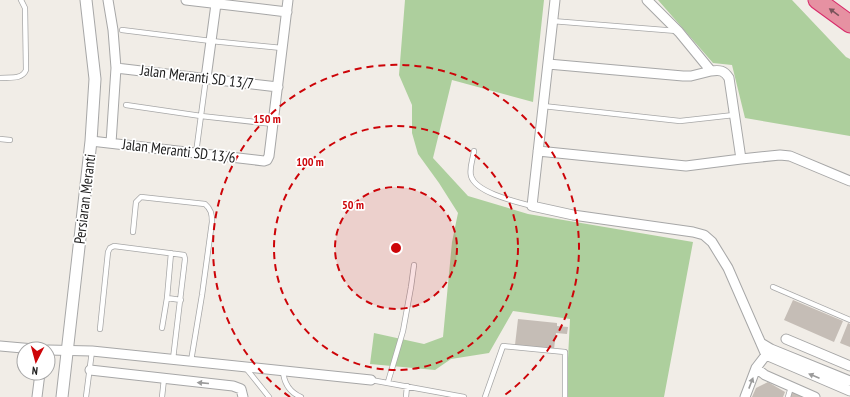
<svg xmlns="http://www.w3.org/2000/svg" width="850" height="397" font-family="'PT Sans Narrow',sans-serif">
  <rect width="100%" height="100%" fill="#f1ede7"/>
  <!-- forest -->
  <path fill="#adcf9d" d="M405,0h139l-11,102 -81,-22 -19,78 35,38 60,18 165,28 -29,155h-98l4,-78 -57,-8 -24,42 -38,6 -16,11 -65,-6 4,-31 50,11 19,-7 9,-95 6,-29 -19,-30 -21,-29 -6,-21v-28l-13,-30z
    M658,0h134l54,57 4,2v77l-105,-18 -13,-53 -19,-2z"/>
  <!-- building -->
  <path fill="#c5bdb6" d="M793,300l50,21 -9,21 -50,-22z
    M518,319l39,4v3l11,1 -1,7 -11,-1 -2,16 -39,-4z
    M848,323l2,1v23l-10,-4z
    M768,382l17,10 -2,5h-31l4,-9z
    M792,392l12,5h-14z"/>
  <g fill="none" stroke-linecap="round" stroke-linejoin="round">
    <defs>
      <path id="service" d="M552,21l125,10
        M122,30l89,11 71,7
        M0,78c9,-1 22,2 26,-8l-1,-62 -4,-8
        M126,105l75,11 72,8
        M543,106l137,15 54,-6
        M0,139l10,1
        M474,151c-1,8 -5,17 -3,25 5,17 46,26 61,30
        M196,153l10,-75
        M133,232l3,-30 5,-5 64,7c6,5 7,10 7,18l-10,73 -11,66
        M773,287l77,33
        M167,298l4,-45
        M162,328l5,-30 14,2
        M100,329l8,-77 2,-4 4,-2 70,9 1,4 -12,100
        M245,367l24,30
        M283,371c1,12 6,21 18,26
        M371,380l93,17
        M388,382l15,-51 8,-44 3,-22
        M86,397l6,-46
        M162,397l2,-18
        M406,397l1,-11
        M485,397l18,-51 62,6v45
        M788,397l3,-10"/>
      <path id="minor" d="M108,0l5,30 3,38 -5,75
        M186,0l101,12
        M555,0l-23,206 41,9 120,17 11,3 8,7 16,26 38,87 84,36
        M647,0l32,32 32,39c9,-1 13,-1 18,7l12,81
        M548,64l135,12h8l20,-5
        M116,68l162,19
        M206,78l10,-74
        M91,141l173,20 3,-1 2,-4 19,-156
        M538,151l148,15 55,-7 39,-4 10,1 60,25
        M786,339l64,27
        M761,343l10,6 79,32
        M0,346l34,3
        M48,350l44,1 279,29
        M756,368l9,7 50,22
        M90,370l143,16 8,3 2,8
        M37,397l3,-24
        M745,397l11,-29 13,-17"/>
      <path id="tertiary" d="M62,397l29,-256 4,-62 -9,-79"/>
      <path id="motorway" d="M817,0l33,24"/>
    </defs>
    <!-- service casing -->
    <use href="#service" stroke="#a7a7a7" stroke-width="6"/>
    <!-- minor casing -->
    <use href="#minor" stroke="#a7a7a7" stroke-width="11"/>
    <!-- tertiary casing -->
    <use href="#tertiary" stroke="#a7a7a7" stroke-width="13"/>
    <!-- motorway casing -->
    <use href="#motorway" stroke="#d82a6a" stroke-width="19"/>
    <!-- service -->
    <use href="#service" stroke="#fff" stroke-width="4.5"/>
    <!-- minor -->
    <use href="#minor" stroke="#fff" stroke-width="9"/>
    <!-- tertiary -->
    <use href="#tertiary" stroke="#fff" stroke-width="11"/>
    <!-- motorway -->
    <use href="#motorway" stroke="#e691a2" stroke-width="17"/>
  </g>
  <!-- one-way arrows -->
  <defs><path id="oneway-solid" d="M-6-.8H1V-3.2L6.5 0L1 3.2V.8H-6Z"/></defs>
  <use fill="#79535a" href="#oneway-solid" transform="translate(834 12) rotate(-144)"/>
  <g fill="#9b9b9b">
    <use href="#oneway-solid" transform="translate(814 376) rotate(-157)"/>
    <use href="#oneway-solid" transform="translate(203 383) rotate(-175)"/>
    <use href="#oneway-solid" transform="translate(751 383) rotate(-69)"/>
  </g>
  <!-- distance rings -->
  <circle cx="396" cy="248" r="61" fill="#cd0408" fill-opacity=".12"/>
  <g fill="none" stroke="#cd0408" stroke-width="2" stroke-dasharray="7 5">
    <circle cx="396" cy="248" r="61"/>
    <circle cx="396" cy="248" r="122"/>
    <path d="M290 397A183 183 0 1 1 502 397"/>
  </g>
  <g text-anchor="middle" stroke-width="3.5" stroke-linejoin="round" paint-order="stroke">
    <!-- street labels -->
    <g font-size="15" fill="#202020" stroke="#fff">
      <text transform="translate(197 77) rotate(7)" y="5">Jalan Meranti SD 13/7</text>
      <text transform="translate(179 151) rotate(7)" y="5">Jalan Meranti SD 13/6</text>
      <text transform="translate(85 199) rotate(-83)" y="5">Persiaran Meranti</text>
    </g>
  </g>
  <circle cx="396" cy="248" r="6" fill="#cd0408" stroke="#fff" stroke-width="2"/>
  <g font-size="12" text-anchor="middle" font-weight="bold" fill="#cd0408" stroke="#fff" stroke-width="3.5" stroke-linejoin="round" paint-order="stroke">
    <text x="267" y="123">150 m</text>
    <text x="310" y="166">100 m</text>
    <text x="353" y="209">50 m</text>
  </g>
  <!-- north arrow -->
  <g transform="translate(36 361) rotate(186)"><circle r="19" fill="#ffffff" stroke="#a6a6a6"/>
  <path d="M0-3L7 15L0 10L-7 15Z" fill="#cd0408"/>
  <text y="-6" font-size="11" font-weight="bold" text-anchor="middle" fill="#202020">N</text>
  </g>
</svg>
